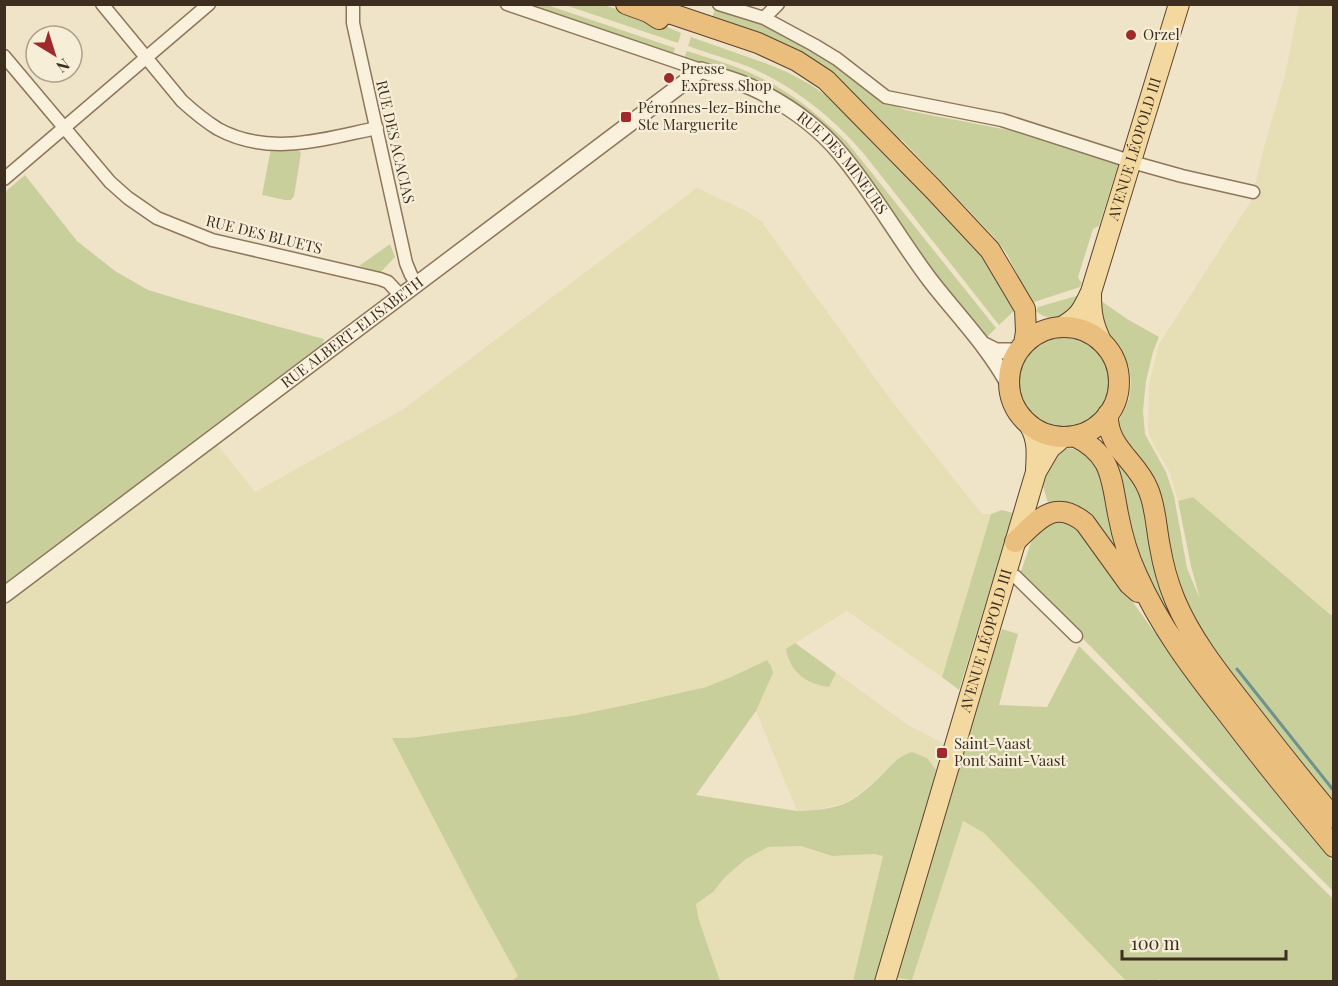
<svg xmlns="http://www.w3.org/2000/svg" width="1338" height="986" font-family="'Playfair Display',serif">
  <rect width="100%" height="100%" fill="#f0e4c8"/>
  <!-- farmland -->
  <path fill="#e6deb5" d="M1299,5h34v609l-1,1 -139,-118 -15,4 -8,-28 -17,-30 -4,-9 -1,-8 1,-41 10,-41 92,-143 12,-50 22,-76z
    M697,188l47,22 17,11 133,183 88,110h9l-49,163 -95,-66 -52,32 113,82 46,24 -10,31 -12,-16 -36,-4 -4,5 -17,17 -29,21 -36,8h-13l-41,-100 17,-38 -6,-13 -36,17 -25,10 -129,28 -167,23h-17l82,160 44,78 -7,5 -507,1v-387l207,-157 43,54 149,-83z
    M962,821l22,12 142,148 -241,1 1,-7 26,5z
    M801,846l31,10 42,-2 9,2 -30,125h-133l-21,-61 -3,-16 17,-12 12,-15 21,-18 22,-12z"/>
  <!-- green -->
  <path fill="#c9cf9b" d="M524,5h23l128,43 -2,7z
    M565,5h39l49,16 28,12 -3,10z
    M715,10l47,15 38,17 26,16 57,42 22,10 139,27 75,25 -20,64 -6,3 -15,48 2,4 2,1 -2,5 -49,16 -24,-49 -14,-18 -91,-96 -13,-6 -36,-36 -142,-78z
    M691,37l74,26 22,9 24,13 27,19 131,130 47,75 -17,16 -135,-171c-31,-36 -67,-65 -110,-85 -21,-9 -44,-15 -66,-23z
    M687,51c25,8 51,15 74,27 33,16 60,39 86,64l149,186 -10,10 -48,-56 -104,-144 -150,-80z
    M271,148l17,2 8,-2 5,5 -6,37 -1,6 -3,4h-6l-23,-5z
    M25,175l52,66 38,30 33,19 40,12 136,37 -1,5 -318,242v-394z
    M390,244l5,13 -14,15 -22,-6z
    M1080,295l3,1 -20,23c-10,0 -19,-1 -27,-8l2,-4z
    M1097,298l30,21 32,18 -6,15 -7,29 -3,30 2,23 21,38 8,24 13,72 13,31 -9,-33 -13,-65 15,-4 138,118 2,-1v189l-101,-128 -32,-45 -15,-29 -11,-32 -7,-34 -4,-34 -9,-22 -10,-17 -23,-29 -3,-10 11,-24 2,-16 -2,-16 -10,-22 -18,-22z
    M1019 383a45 45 0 1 1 90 0a45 45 0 1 1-90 0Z
    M1069,448l12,3 18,15 34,117 -33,-45 -50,-28 -7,-24 3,-13 6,-17 10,-6z
    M1115,453l23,28 89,224 -81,-121 -37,-127z
    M1002,510l11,3 -54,177 -17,-13 49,-163z
    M1063,519l18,10c81,114 160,228 252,333v29l-121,-120 -192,-197 14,-40 11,-12z
    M1002,629l16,5 -19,71 48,2 32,-61 254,253v82l-172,1 -2,-3 -3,2h-30l-142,-148 -21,-12 -51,159 -25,-4 -2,5h-32l30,-125 -9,-2 -42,2 -31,-10 -33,1 -22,12 -21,18 -12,15 -17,12 3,16 21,61h-208l6,-5 -43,-78 -83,-160h18l167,-23 58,-12 71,-16 25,-10 36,-17 4,6 2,7 -17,38 -60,84 101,16c15,0 32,-2 47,-7 10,-4 27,-18 35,-26 11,-11 17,-21 33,-26l15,6 16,21 11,-30z
    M795,643l41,30 -7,14c-23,-3 -39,-15 -43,-38z"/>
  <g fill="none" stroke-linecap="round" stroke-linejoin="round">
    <!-- stream -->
    <path stroke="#6f938a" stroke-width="3" d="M1237,669l97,122"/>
    <defs>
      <path id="minor" d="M102,4l80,97c11,10 23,20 36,28 52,28 105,10 159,-1
        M353,4v19l53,240 5,12 6,9
        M507,4l194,66
        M719,4l45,14 50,27 23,14 49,38 116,23 137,44 43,12 71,16
        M764,18l14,-14
        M4,56l106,126 18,16 29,20 55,22 168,39 8,3 13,14
        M4,179l205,-175
        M1006,571l10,6 60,59"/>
      <g id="tertiary">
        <path d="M984,345l12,6h23"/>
        <path id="s1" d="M4,595l697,-525c22,7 45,13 64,24 28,15 55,35 75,59 33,39 59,86 90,127 27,35 58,66 79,105"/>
      </g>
      <g id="primary">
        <path d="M1091,295c0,19 2,29 10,46"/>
        <path id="s2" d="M1062,327c18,-11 20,-16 29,-35l88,-288"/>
        <path d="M1030,426c8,14 7,27 6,44"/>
        <path id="s3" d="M885,982l151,-510 14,-24 13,-11"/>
      </g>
      <path id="trunk" d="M626,4l22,8 11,7
        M648,12l24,2 86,29 39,18 29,19 107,109 57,61 35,59 1,23 -2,12
        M1009 382a55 55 0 1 1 110 0a55 55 0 1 1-110 0Z
        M1108,414c-2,33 29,47 40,75 8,18 8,39 12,58 3,18 8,36 15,53 16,38 42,71 67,103 30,39 60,77 92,115
        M1074,436c38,18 37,42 44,78 4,21 10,42 19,61 22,50 55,94 89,137 35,46 71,91 108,135
        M1015,542c22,-21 39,-45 70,-19l44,61 9,8"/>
    </defs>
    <!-- minor casing -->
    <use href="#minor" stroke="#8d765c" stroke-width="15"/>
    <!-- tertiary casing -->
    <use href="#tertiary" stroke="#8d765c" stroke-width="18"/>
    <!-- primary casing -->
    <use href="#primary" stroke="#5b4430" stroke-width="22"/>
    <!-- trunk casing -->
    <use href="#trunk" stroke="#5b4430" stroke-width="22"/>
    <!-- minor -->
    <use href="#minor" stroke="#faf1dc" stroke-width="12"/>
    <!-- tertiary -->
    <use href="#tertiary" stroke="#faf1dc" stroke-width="15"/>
    <!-- primary -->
    <use href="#primary" stroke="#f3d9a0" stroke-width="20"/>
    <!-- trunk -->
    <use href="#trunk" stroke="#eabe7c" stroke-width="20"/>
  </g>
  <!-- markers -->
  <g fill="#9e2a2b" stroke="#f7eed8" stroke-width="2">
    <circle cx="1131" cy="35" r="6"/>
    <circle cx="669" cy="78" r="6"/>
    <rect x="620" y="111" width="12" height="12" rx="3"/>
    <rect x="936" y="747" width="12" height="12" rx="3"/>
  </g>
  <g text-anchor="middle" stroke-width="4.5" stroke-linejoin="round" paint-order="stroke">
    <!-- poi labels -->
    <g font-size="15" fill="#3d2e20" stroke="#f7eed8" text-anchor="start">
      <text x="1143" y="40">Orzel</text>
      <text x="681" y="74">Presse<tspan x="681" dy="17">Express Shop</tspan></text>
      <text x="638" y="113">Péronnes-lez-Binche<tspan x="638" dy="17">Ste Marguerite</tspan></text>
      <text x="954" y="749">Saint-Vaast<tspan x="954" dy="17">Pont Saint-Vaast</tspan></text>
    </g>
    <!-- street labels -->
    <g font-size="15" fill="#3d2e20" stroke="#f7eed8">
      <text transform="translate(395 142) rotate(77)" y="5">RUE DES ACACIAS</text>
      <text dy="5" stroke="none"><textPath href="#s2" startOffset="196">AVENUE LÉOPOLD III</textPath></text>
      <text dy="5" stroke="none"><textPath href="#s1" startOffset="1046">RUE DES MINEURS</textPath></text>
      <text transform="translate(264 235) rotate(14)" y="5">RUE DES BLUETS</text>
      <text dy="5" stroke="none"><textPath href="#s1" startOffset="436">RUE ALBERT-ELISABETH</textPath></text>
      <text dy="5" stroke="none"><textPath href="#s3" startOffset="356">AVENUE LÉOPOLD III</textPath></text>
    </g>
  </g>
  <!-- border -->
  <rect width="1338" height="986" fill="none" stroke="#3d2e20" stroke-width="12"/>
  <!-- north arrow -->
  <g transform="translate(54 54) rotate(142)"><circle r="28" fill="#f7eed8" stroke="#ada18e" stroke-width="1.5"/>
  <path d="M0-4.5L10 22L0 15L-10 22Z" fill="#9e2a2b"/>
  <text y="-9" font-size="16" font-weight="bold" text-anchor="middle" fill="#3d2e20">N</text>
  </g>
  <!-- scale -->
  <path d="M1122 950v9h164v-9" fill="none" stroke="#3d2e20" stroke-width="3"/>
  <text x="1131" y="950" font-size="18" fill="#3d2e20" stroke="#f7eed8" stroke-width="4.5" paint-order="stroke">100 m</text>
</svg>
